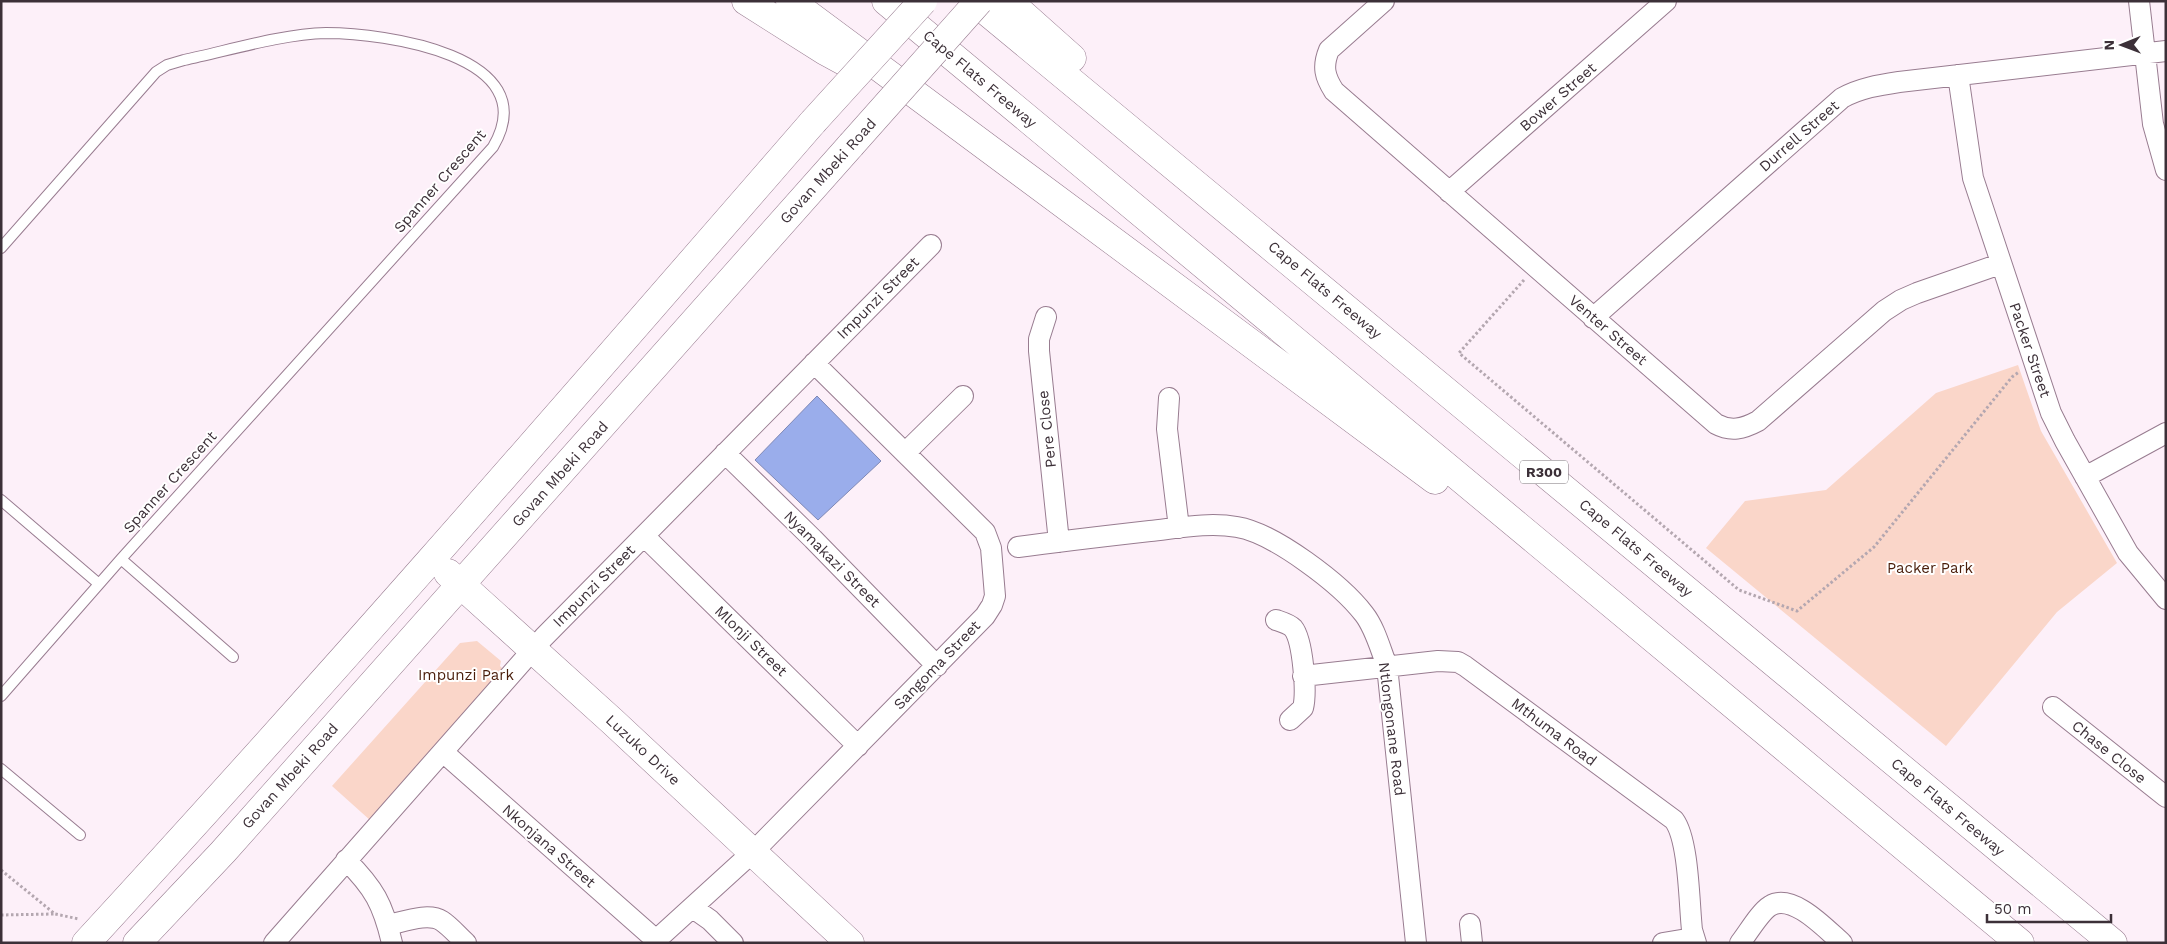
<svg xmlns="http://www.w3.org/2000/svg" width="2167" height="944" font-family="'Work Sans',sans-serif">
  <rect width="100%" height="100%" fill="#fdf0f9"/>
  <!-- green -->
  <path fill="#fad6c9" d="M2018,365l23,66 76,132 -60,49 -111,134 -240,-198 39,-47 81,-11 110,-97z
    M477,641l24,20 -1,5 5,5 -134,150 -39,-35 128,-143z"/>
  <!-- water -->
  <path fill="#9aadeb" stroke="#7e88b5" d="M817,396l64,65 -63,59 -63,-60z"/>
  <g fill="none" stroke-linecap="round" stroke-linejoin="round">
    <defs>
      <path id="lane" d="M1,248l155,-176 11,-7 17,-5c43,-9 98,-26 142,-27 57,0 221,22 167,114l-372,412 -120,137
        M1,500l98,84
        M121,559l112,98
        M1,769l79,66"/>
      <path id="street" d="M1384,1l-55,49c-7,17 -4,27 5,41l382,333c15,8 27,5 42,-3l126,-110 17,-11 16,-7 83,-29
        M2139,1l14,123 13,46
        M1958,75l15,103 78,235 14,28 63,112 38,46
        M1449,192l217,-191
        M1046,317l-7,22v12l20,191
        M1593,318l249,-220c18,-10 37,-13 57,-16l267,-31
        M1169,398l-2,31 12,99
        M725,453l88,86 124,127
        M905,453l58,-57
        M2085,477l81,-44
        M644,536l214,210
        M1018,547c44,-6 88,-11 132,-16 28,-3 59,-9 87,-4 37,6 104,57 127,87 11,14 16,34 23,52l29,277
        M1276,620c6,2 13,4 17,8 10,12 14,65 10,80l-13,12
        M1303,676l135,-15 20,1 7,4 209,154c15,20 15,83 18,110l4,13
        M2053,707l113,90
        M443,752l213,188
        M346,860c28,28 37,44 46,83
        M693,908l17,12 23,23
        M1470,924l2,19
        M388,925c15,-3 40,-13 54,-4 9,6 16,15 24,22
        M274,943l270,-306 387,-392
        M653,943l101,-92 231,-235 7,-11 3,-9 -4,-48 -6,-16 -171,-169
        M1663,943l30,-5
        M1740,943c8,-10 20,-31 30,-37 22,-14 56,23 72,37"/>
      <path id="secondary" d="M448,573l164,148 238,222
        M86,943c248,-269 487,-545 727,-821
        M137,943l86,-91 628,-707"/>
      <path id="highway" d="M746,1l79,50 35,19
        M790,1l645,479
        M886,1l1134,942
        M974,1l1139,942
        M1008,1l64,57"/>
    </defs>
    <!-- lane casing -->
    <use href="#lane" stroke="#987c90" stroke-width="12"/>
    <!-- street casing -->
    <use href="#street" stroke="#987c90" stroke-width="22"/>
    <!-- secondary casing -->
    <use href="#secondary" stroke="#987c90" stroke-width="29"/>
    <!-- highway casing -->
    <use href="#highway" stroke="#987c90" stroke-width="29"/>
    <!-- path -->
    <path stroke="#b4a7b0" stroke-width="3" stroke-dasharray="2.5 2.5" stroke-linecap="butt" d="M1524,280l-65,73 280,237 58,21 77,-64 138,-170 7,-5
      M1,870l54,44 24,5
      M1,915l53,-1"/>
    <!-- lane -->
    <use href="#lane" stroke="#fff" stroke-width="10"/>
    <!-- street -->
    <use href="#street" stroke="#fff" stroke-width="20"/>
    <!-- secondary -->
    <use href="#secondary" stroke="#fff" stroke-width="28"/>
    <!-- highway -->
    <use href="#highway" stroke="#fff" stroke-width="28"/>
    <defs>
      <path id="secondary-bridge" d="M813,122l110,-121
        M851,145l128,-144"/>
    </defs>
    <!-- secondary-bridge casing -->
    <use href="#secondary-bridge" stroke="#987c90" stroke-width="29" stroke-linecap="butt"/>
    <!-- secondary-bridge -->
    <use href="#secondary-bridge" stroke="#fff" stroke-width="28"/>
  </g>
  <g text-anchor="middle" stroke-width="4" stroke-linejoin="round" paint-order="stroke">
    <!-- shield labels -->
    <rect fill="#fff" stroke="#766e74" stroke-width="1" x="1520" y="460.5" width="48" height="23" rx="4"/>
    <g font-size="14" font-weight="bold" fill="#3c3038">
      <text x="1544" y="477">R300</text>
    </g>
    <!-- street labels -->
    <g font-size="15" fill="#3c3038" stroke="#fff">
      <text transform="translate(980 79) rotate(40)" y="5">Cape Flats Freeway</text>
      <text transform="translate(1558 97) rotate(-41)" y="5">Bower Street</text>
      <text transform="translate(1799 136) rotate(-41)" y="5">Durrell Street</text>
      <text transform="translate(828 171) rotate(-48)" y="5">Govan Mbeki Road</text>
      <text transform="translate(440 181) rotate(-49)" y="5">Spanner Crescent</text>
      <text transform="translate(1325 290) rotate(40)" y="5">Cape Flats Freeway</text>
      <text transform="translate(878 298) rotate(-45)" y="5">Impunzi Street</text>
      <text transform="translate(1608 330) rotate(41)" y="5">Venter Street</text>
      <text transform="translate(2030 350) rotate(71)" y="5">Packer Street</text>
      <text transform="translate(1047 429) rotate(-96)" y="5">Pere Close</text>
      <text transform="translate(560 474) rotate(-48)" y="5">Govan Mbeki Road</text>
      <text transform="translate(170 482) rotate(-48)" y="5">Spanner Crescent</text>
      <text transform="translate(1636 548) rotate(40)" y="5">Cape Flats Freeway</text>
      <text transform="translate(832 559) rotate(45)" y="5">Nyamakazi Street</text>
      <text transform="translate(594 586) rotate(-45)" y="5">Impunzi Street</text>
      <text transform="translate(751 641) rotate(44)" y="5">Mlonji Street</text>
      <text transform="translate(937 665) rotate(-46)" y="5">Sangoma Street</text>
      <text transform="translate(1392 729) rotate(83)" y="5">Ntlongonane Road</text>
      <text transform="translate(1554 732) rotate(37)" y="5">Mthuma Road</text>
      <text transform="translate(643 750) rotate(43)" y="5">Luzuko Drive</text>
      <text transform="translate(2109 752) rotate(39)" y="5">Chase Close</text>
      <text transform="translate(290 776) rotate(-48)" y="5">Govan Mbeki Road</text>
      <text transform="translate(1948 807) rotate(40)" y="5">Cape Flats Freeway</text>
      <text transform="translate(549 846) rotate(41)" y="5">Nkonjana Street</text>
    </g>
    <!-- park labels -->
    <g font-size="15" fill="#491d0a" stroke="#fff">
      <text x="1930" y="573">Packer Park</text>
      <text x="466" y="680">Impunzi Park</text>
    </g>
  </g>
  <!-- border -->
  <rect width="2167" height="944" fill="none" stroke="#3c3038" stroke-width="5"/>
  <!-- north arrow -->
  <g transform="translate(2122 45) rotate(269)" stroke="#ffffff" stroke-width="4" paint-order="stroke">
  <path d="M0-4L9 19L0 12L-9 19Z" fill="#3c3038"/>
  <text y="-8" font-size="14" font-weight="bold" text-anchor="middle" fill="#3c3038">N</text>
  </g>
  <!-- scale -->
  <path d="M1987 914v8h124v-8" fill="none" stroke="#3c3038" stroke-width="2.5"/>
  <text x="1994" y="914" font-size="15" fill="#3c3038" stroke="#ffffff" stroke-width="4" paint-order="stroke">50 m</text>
</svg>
